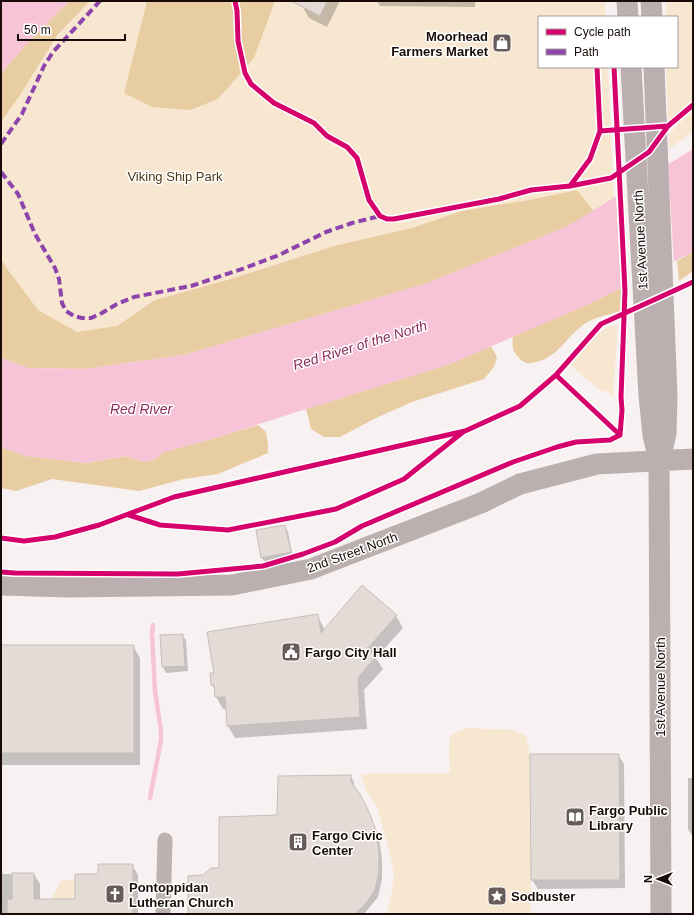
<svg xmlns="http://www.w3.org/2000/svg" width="694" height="915" font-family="Arial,sans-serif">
  <rect width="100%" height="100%" fill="#f7f2f1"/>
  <!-- green -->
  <path fill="#f8e7d0" d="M69,1h536l1,16h-67v50h69l6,131 -48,29 -141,57 -105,31 -319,43v-285z
    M666,1h27v100l-25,20 -2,-54h11v-50h-11z
    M693,111v21l-24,17v-14l9,-11z
    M618,324l-5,73 -8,-7 -3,2 -33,-28c13,-13 30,-38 49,-40z
    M467,728l47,2 12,6 4,18 1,126 -1,34h-143l4,-18 3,-21 -4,-21 -13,-47 -10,-15 -6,-18 89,-1 -1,-20 1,-18z
    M61,880h14v19h-23z"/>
  <!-- forest -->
  <path fill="#e8cca2" d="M69,1h21l-32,33 -36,58 -21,30v-49l31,-35z
    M147,1h128l-21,57 -36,41 -28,11 -38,-3 -28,-14z
    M577,190l17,21 -28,16 -141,57 -241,71 -99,14 -57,-1 -27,-10v-99l7,11 30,40 39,22 40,-6 38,-26 76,-21 103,-33 78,-18 50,-17 67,-11z
    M693,252v19l-14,10 -2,-20z
    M621,288l-1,23c-11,4 -25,6 -34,12 -19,12 -27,34 -50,39 -6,2 -12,2 -17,-4 -7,-8 -7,-10 -6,-22l74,-31z
    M491,346l6,11 -3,10 -10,12 -72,23 -34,15 -38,20h-16l-13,-8 -5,-20 144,-45z
    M258,425l8,7 2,12v9l-50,21 -34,5 -45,12 -87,-12 -36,12 -15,-3v-41l25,9 61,7 39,-7 19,6 10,-3 9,-7 44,-12z"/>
  <!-- water -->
  <path fill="#f6c4d6" d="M1,1h68l-37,37 -31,35z
    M693,149v103l-106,53 -137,59 -242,76 -44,12 -9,7 -10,3 -19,-6 -39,7 -61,-7 -25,-9v-89l27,10 57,1 99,-14 241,-71 141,-57z"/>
  <!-- pier -->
  <path fill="#f7f2f1" d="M668,163l6,102 -53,25 -5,-96z"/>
  <!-- shadow -->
  <path fill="#0003" d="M304,1h36l-13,26 -18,-9 -7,-12z
    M377,1h98v6l-95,-1z
    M285,526l3,6 5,26 -27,6 -4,-6 -5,-27z
    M317,615l8,15 71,-14 7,12 -27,30 7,11 -19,21 3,39 -132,9 -7,-12 -1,-17h-4l-7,-12v-6l-4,-6 3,-11z
    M182,635l4,5 2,31 -22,2 -3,-6z
    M1,646h132l7,12v107h-139z
    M531,755h87l6,9 1,124 -87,1 -6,-9z
    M350,776l4,6v6l18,31 7,19 3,22v19l-4,18 -14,17h-175l15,-38 16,-7 58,-53z
    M688,778h5v59l-5,-8z
    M132,865l6,10v39h-137v-44l2,4h31l6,10v16h36l23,-25z"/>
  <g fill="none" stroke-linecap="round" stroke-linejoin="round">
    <!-- stream -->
    <path stroke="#f6c4d6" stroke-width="4.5" d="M150,798l11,-58v-9l-6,-40 -3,-57 1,-9"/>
  </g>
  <!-- building -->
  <path fill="#e5dbd6" stroke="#c6beba" d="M291,1h36l-7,15z
    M285,525l6,27 -30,6 -5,-28z
    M362,585l35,30 -30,34 9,7 -18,22 2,39 -133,9 -2,-29h-10l-1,-12h-3l-1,-12h4l-7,-41 111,-18 3,19z
    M183,634l2,32 -23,1 -2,-32z
    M1,645h133v108h-133z
    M530,754h89l1,126h-89z
    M351,775v7l9,12 9,18 7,19 3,22v19l-4,18 -8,12 -12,12h-167v-38l15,-1 8,-7h8v-51l58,-2 1,-39z
    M98,864h35v50h-126v-15h5v-26h22v26h41v-25h23z"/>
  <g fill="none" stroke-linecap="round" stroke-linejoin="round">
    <!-- street -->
    <path stroke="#bdb1b1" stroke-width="15" d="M163,914l2,-74"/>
    <!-- secondary -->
    <path stroke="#bcafb0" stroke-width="21" d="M627,1l1,16
      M651,1l1,16
      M631,67l18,329 4,39 6,25 2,454
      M654,67l13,328 -1,39 -5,20
      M1,585l67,2 164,-2 79,-16 170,-66 39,-19 77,-20 96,-5"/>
    <!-- quiet -->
    <path stroke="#8e44ad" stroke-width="4" stroke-dasharray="8 4" stroke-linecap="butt" d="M1,144l21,-30 22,-48 9,-14 47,-51
      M1,172l17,22 17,40 20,34 4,11 3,24 4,8 8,5 8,2h9l11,-5 15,-9 17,-7 57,-11 54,-18 34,-13 47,-23 26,-9 28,-7"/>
    <defs>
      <path id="cycleway" d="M235,1l2,10 1,30 7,32 6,11 23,19 40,20 13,13 20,11 10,11 12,42 11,16 7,3h7l105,-20 32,-9 39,-4 41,-8 38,-26 19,-26 25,-21
        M600,131l68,-5
        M570,186l20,-27 10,-28 -3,-64
        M556,375l64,60 2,-25 -1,-13 4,-106 -11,-224
        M129,515l31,10 68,5 108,-21 68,-30 59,-47
        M1,538l23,3 31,-4 44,-12 75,-28 291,-66 55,-25 36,-31 45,-51 92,-42
        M1,572l14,1 163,1 85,-8 40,-12 32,-12 27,-16 151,-64 44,-15 19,-5 34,-2 10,-5"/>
    </defs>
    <!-- cycleway casing -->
    <use href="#cycleway" stroke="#fff" stroke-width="8"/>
    <!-- cycleway -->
    <use href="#cycleway" stroke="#d6006c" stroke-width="5"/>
  </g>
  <!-- icons -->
  <defs>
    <symbol id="shop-square" viewBox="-11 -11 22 22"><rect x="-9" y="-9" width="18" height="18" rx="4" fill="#675c5a" stroke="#fff"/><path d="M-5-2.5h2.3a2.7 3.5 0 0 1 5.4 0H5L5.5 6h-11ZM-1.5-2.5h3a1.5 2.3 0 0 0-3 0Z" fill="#fff"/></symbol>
    <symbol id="civic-square" viewBox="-11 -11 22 22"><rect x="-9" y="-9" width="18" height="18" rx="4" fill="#675c5a" stroke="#fff"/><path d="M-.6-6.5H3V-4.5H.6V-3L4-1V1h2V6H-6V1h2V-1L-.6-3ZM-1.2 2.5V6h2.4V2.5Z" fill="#fff"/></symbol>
    <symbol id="library-square" viewBox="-11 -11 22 22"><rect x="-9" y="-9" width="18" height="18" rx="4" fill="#675c5a" stroke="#fff"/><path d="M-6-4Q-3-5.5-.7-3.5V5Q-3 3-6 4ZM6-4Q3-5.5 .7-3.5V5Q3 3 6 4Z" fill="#fff"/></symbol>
    <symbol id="building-square" viewBox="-11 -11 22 22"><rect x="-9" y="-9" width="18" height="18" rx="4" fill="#675c5a" stroke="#fff"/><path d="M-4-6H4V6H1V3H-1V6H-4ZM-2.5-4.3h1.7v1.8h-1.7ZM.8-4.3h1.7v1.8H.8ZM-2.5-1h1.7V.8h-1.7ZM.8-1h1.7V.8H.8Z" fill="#fff"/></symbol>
    <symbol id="church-square" viewBox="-11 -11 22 22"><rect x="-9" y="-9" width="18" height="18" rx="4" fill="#675c5a" stroke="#fff"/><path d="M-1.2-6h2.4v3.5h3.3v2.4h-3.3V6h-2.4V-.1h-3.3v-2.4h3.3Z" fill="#fff"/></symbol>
    <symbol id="sight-square" viewBox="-11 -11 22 22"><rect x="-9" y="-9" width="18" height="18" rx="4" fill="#675c5a" stroke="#fff"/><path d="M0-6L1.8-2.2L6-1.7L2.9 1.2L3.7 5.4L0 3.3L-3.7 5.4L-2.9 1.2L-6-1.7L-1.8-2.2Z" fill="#fff"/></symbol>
  </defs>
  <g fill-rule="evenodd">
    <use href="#shop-square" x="491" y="32" width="22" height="22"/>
    <use href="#civic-square" x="280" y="641" width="22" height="22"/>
    <use href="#library-square" x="564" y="806" width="22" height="22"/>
    <use href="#building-square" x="287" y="831" width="22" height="22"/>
    <use href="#church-square" x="104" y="883" width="22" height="22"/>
    <use href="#sight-square" x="486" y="885" width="22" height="22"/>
  </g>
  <g text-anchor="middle" stroke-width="3" stroke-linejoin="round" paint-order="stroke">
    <!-- poi labels -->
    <g font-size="13" font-weight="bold" fill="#190c08" stroke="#fff" text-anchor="start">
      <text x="488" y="41" text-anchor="end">Moorhead<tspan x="488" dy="15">Farmers Market</tspan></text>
      <text x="305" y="657">Fargo City Hall</text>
      <text x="589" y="815">Fargo Public<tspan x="589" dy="15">Library</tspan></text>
      <text x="312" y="840">Fargo Civic<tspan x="312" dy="15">Center</tspan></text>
      <text x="129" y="892">Pontoppidan<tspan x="129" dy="15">Lutheran Church</tspan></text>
      <text x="511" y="901">Sodbuster</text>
    </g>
    <!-- park labels -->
    <g font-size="13" fill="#4b3716" stroke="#fff">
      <text x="175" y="181">Viking Ship Park</text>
    </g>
    <!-- street labels -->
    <g font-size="13" fill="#190c08" stroke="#fff">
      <text transform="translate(640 240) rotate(-93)" y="5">1st Avenue North</text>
      <text transform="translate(352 552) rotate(-20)" y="5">2nd Street North</text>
      <text transform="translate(660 687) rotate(-90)" y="5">1st Avenue North</text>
    </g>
    <!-- water labels -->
    <g font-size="14" font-style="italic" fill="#8b2b5a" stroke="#fff">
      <text transform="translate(360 345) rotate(-17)" y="5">Red River of the North</text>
      <text x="141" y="414">Red River</text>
    </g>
  </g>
  <!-- border -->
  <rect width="694" height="915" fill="none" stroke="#190c08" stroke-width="4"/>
  <!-- legend -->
  <rect x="538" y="16" width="140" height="52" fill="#ffffff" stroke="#a39e9c"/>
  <rect x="546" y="29" width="20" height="6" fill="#d6006c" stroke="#a39e9c"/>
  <text x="574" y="36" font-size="12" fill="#190c08">Cycle path</text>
  <rect x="546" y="49" width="20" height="6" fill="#8e44ad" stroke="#a39e9c"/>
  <text x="574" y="56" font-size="12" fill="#190c08">Path</text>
  <!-- north arrow -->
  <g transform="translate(658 879) rotate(270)" stroke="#ffffff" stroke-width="3" paint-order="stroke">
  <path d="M0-3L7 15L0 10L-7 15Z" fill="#190c08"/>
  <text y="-6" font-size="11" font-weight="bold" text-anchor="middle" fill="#190c08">N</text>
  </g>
  <!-- scale -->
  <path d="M18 34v6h107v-6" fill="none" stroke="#190c08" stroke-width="2"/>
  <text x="24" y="34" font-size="12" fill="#190c08" stroke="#ffffff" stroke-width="3" paint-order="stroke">50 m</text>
</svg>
